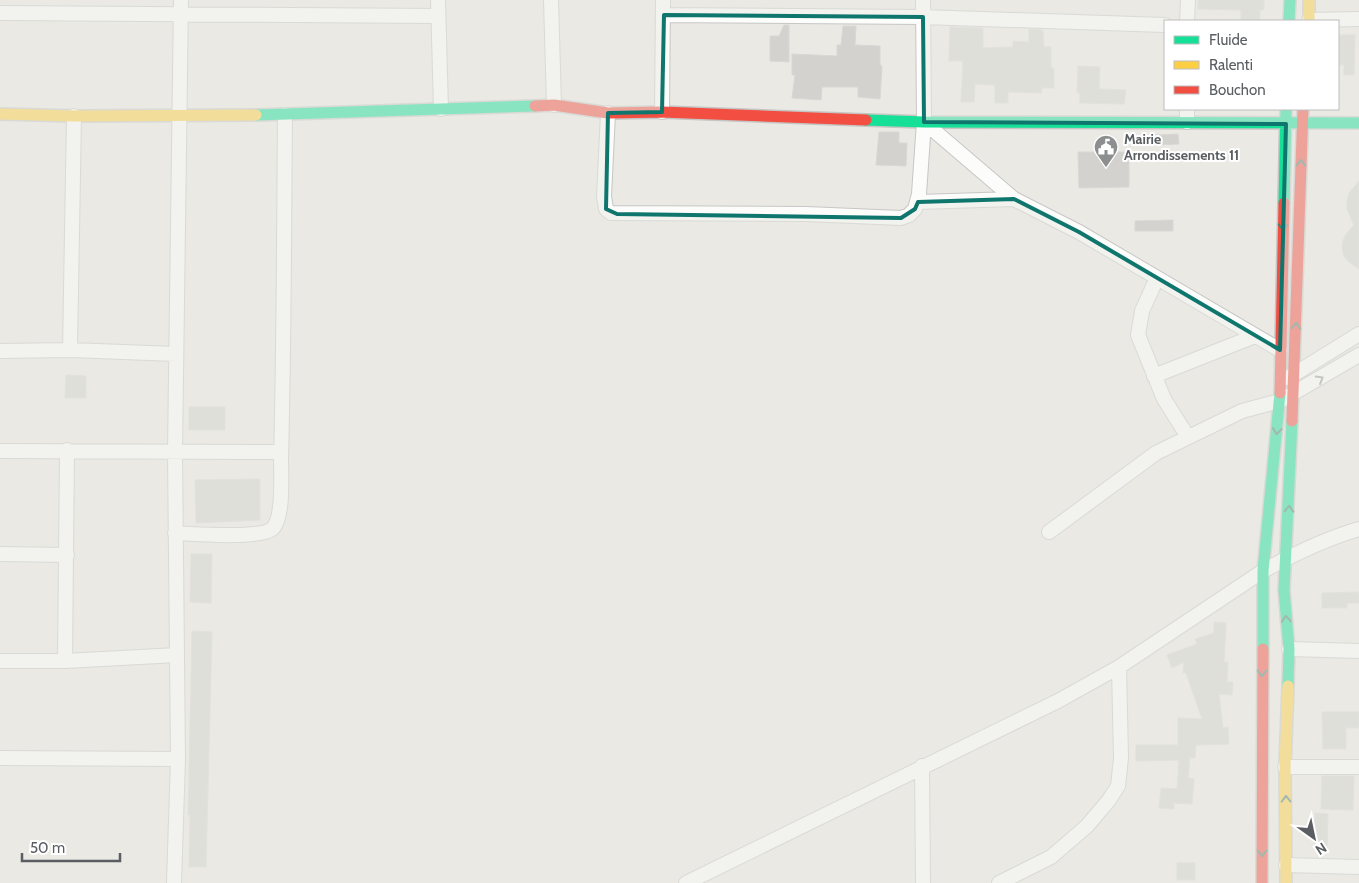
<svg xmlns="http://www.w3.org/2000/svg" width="1359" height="883" font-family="Cabin,sans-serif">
  <rect width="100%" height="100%" fill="#eae9e4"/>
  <!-- building -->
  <path fill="#d3d2cf" stroke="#d9d8d4" d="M1198,0h66v10h-4v11h-19v-11l-43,-1z
    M784,25h5v37l-19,-1v-25h9z
    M843,26h13l-1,19 25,1v18l2,3 -2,32 -22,-2v-10h-36l-1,13 -29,-2 3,-23h-3v-21l45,2v-11h4z
    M950,27l33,1v20l30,-1v-6l16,1v-13l14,1 1,17h7v21h3v20h-12l-1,5 -33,-1v11h-13v-18l-20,-1 -1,18h-13l2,-41h-14z
    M1338,35h17l-1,40h-10v-10h-6z
    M1078,66l22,1 -1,22 27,1 -2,14 -44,-1v-10h-3z
    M879,132h20v11h8l-1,23 -30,-1z
    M1178,134l1,10 -25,1v-10z
    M1078,152h51v35l-50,1z
    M1359,181v88l-10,-7 -5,-6 -2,-8 1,-7 3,-7 8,-9 -7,-16v-8l2,-8z
    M1173,220v11h-38v-10z
    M66,375l20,1v22h-21z
    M189,407h36v23h-36z
    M260,479v41l-64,3 -1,-43z
    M191,554h21l-1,49 -21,-1z
    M1359,592v11h-12v5h-25v-15z
    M1214,622l12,1 -2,39h4l-1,20h6l-1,13 -13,-1 4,34 5,-1 1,17 -33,1 -1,13h-5l-2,20 6,1 -2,25 -18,-1v6l-15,-1 2,-20 16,1 2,-29 -43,1v-16h42v-27l24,1 -16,-46h-3l1,-11 -12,6 -5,-13 30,-11 -2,-5 19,-6z
    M192,631l20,1 -6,235h-17l1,-52h-2z
    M1322,712h37v16h-13v21h-23z
    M1322,776h32l-1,34 -32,-1z
    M1315,813l13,1 -1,34h-13z
    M1177,863h18v17h-18z"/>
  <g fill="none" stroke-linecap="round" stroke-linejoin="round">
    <defs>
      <path id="street" d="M438,0l3,109
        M551,0l3,105
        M0,13l438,3
        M664,15l259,2 242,8
        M1309,20l50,-1
        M1187,21l1,-21
        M662,112l1,-112
        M608,113l-4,83 2,13 5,4 195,1 95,4 8,-3 6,-6 4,-15 5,-72 -1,-122
        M924,122l90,77 65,33 201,118
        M1187,122v-13
        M918,202l96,-3
        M1157,278l-15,33 -4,24 26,64 24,38
        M70,350l4,-234
        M0,351l70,-1 106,4
        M1154,376l101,-40
        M1288,378l71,-44
        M0,451l281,1
        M1049,532l107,-79 86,-42 38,-10 79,-46
        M175,533c19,1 84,6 97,-4 12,-10 9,-55 9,-70 3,-115 3,-230 4,-344
        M0,554l67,1
        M1289,649l70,2
        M0,661h65l112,-6
        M65,661l2,-211
        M0,758l178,1
        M922,766l1,117
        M1285,767h74
        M1286,865l73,2
        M174,883l4,-124 -3,-307 6,-452
        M686,883l372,-182 61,-34 144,-96c31,-17 62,-32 96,-42
        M999,883l52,-26 36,-31 22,-26 9,-14 3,-28 -2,-91"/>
      <path id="fast" d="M1289,21l1,-21
        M256,115l279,-9
        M866,120l58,2 435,1
        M1284,203l2,-94
        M1263,649v-78l17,-178
        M1288,686l1,-37 -5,-59 8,-169"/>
      <path id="slow" d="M1309,0v21
        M0,114l74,2 182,-1
        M1286,883l-1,-116 3,-81"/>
      <path id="jam" d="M535,106l19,-1 54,8 54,-1 204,8
        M1280,393l4,-190
        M1292,421l11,-312
        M1262,883l1,-234"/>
    </defs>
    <!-- street casing -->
    <use href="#street" stroke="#c6c7c6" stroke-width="16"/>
    <!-- fast casing -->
    <use href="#fast" stroke="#c5c6c4" stroke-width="14"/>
    <!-- slow casing -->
    <use href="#slow" stroke="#c5c6c4" stroke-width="14"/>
    <!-- jam casing -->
    <use href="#jam" stroke="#c5c6c4" stroke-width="14"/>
    <!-- street -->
    <use href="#street" stroke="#fcfcfb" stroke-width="14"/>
    <!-- fast -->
    <use href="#fast" stroke="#16e098" stroke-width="11"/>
    <!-- slow -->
    <use href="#slow" stroke="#ffcf43" stroke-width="11"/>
    <!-- jam -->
    <use href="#jam" stroke="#f24e42" stroke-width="11"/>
  </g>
  <!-- one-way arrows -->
  <defs><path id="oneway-chevron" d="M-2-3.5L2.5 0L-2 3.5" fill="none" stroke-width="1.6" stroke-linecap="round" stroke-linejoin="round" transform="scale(1.25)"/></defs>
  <g stroke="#497e6f">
    <use href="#oneway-chevron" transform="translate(1301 163) rotate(-88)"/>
    <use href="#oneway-chevron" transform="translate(1283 227) rotate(92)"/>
    <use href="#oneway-chevron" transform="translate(1296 326) rotate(-88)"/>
    <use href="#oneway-chevron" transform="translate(1277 431) rotate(96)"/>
    <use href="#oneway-chevron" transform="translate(1289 509) rotate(-88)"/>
    <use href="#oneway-chevron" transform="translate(1286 619) rotate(-94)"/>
    <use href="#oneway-chevron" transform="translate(1262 673) rotate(90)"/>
    <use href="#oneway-chevron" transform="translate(1286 799) rotate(-91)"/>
    <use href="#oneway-chevron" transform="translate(1262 853) rotate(90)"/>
  </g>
  <use stroke="#9b9d9f" href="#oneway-chevron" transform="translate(1320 379) rotate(-30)"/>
  <!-- marked area -->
  <path d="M0 0H1359V883H0ZM664,15l259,2 1,105 362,2 -6,226 -201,-118 -65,-33 -96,3 -3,7 -14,9 -284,-4 -11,-5 2,-96 54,-1z" fill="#eae9e4" fill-opacity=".55" fill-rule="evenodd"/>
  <path fill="none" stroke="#0f766e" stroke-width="4" stroke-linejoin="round" d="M664,15l259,2 1,105 362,2 -6,226 -201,-118 -65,-33 -96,3 -3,7 -14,9 -284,-4 -11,-5 2,-96 54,-1z"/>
  <!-- icons -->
  <defs>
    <symbol id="civic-pin" viewBox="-11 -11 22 30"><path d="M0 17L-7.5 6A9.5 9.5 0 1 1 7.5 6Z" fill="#8c8e8f" stroke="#fff"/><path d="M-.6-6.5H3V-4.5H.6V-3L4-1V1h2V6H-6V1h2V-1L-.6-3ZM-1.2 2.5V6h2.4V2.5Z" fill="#fff"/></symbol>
  </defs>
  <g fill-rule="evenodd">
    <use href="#civic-pin" x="1092" y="133" width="28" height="38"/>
  </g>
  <g text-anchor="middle" stroke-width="4" stroke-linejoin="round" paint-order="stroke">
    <!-- poi labels -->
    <g font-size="14" font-weight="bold" fill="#5a5d61" stroke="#fff" text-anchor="start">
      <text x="1124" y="144">Mairie<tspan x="1124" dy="16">Arrondissements 11</tspan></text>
    </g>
  </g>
  <!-- legend -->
  <rect x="1164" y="20" width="175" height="90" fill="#ffffff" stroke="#bdbec0"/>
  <rect x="1174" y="36" width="25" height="8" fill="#16e098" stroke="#bdbec0"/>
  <text x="1209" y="45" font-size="15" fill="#5a5d61">Fluide</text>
  <rect x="1174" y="61" width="25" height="8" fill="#ffcf43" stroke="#bdbec0"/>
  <text x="1209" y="70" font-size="15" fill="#5a5d61">Ralenti</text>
  <rect x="1174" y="86" width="25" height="8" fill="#f24e42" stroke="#bdbec0"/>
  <text x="1209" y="95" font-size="15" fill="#5a5d61">Bouchon</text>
  <!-- north arrow -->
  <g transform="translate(1314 838) rotate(147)" stroke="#ffffff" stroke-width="4" paint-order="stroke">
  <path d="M0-4L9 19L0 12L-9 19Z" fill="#5a5d61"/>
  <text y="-8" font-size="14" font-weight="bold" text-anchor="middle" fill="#5a5d61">N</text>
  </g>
  <!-- scale -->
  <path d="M22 853v8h98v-8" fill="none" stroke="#5a5d61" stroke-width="2.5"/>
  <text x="30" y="853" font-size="15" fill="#5a5d61" stroke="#ffffff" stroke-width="4" paint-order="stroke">50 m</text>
</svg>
